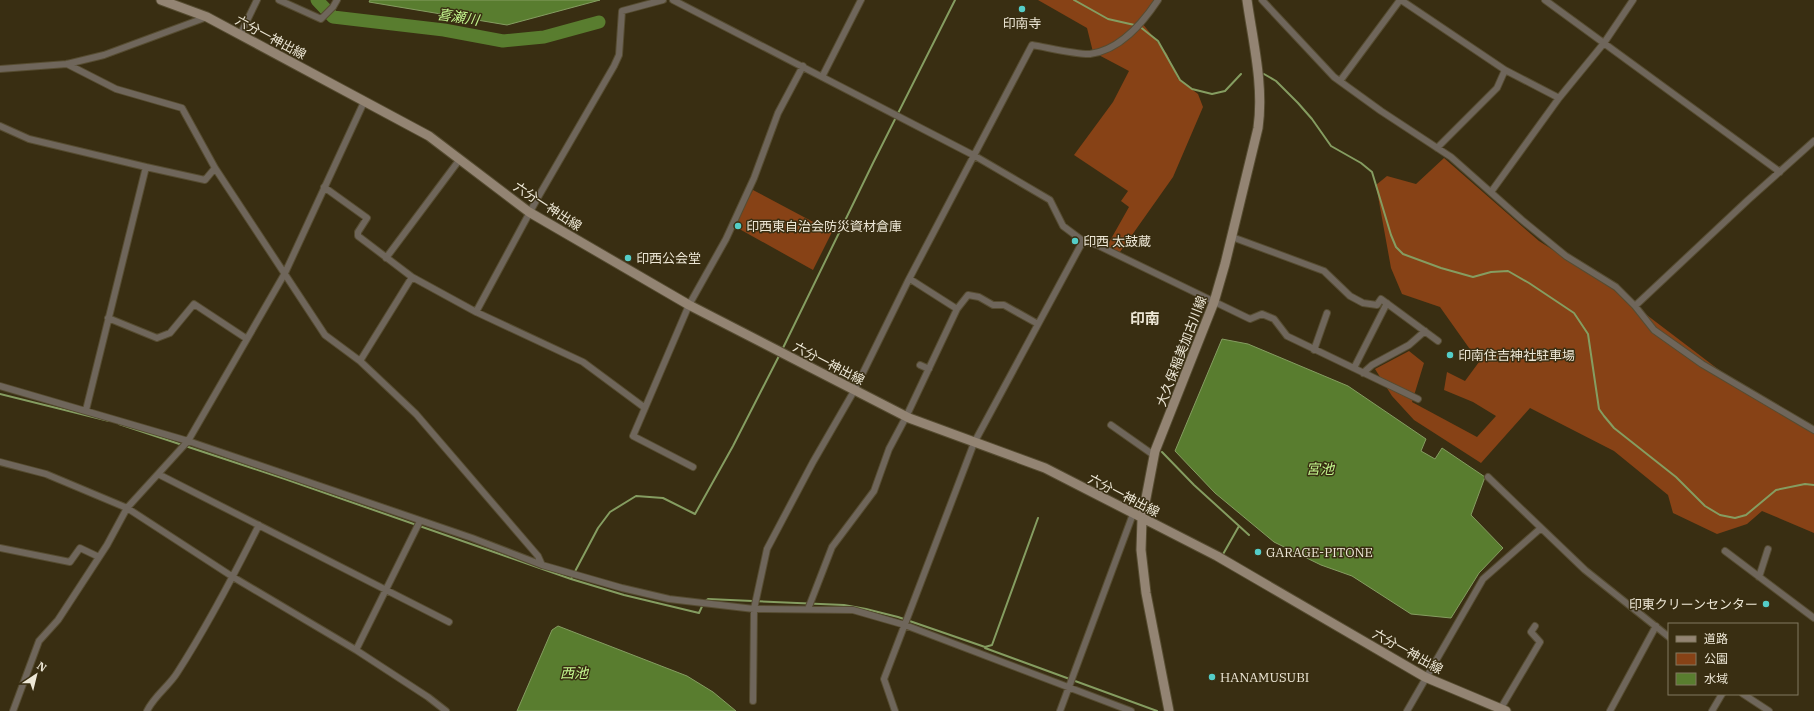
<svg xmlns="http://www.w3.org/2000/svg" width="1814" height="711" font-family="'IBM Plex Serif','Noto Sans JP',serif">
  <rect width="100%" height="100%" fill="#392e12"/>
  <!-- green -->
  <path fill="#874216" d="M1038,0h116l-12,23 25,31 11,25 20,15 5,13 -30,70 -53,75 -13,-6 22,-39 -8,-6 7,-10 -54,-36 39,-53 16,-31 -36,-19 -6,-24z
    M1444,158l95,83 67,43 150,114 58,32v103l-52,-22 -15,13 -30,10 -44,-21 -5,-18 -54,-44 -84,-43 -49,55 -67,-43 -22,-24 -17,-27 34,-18 15,12 -12,39 65,35 19,-21 -23,-14 -29,-12 3,-18 18,9 14,-19 -39,-55 -38,-13 -11,-26 -15,-83 11,-9 29,8z
    M753,190l79,42 -19,38 -79,-44z"/>
  <!-- water -->
  <path fill="#597d2f" stroke="#859d61" d="M370,0h230l-93,25 -138,-23z
    M1222,339l26,5 100,42 78,53 -5,12 14,8 7,-11 43,29 -14,38 32,33 -24,25 -28,45 -40,-4 -59,-38 -31,-11 -47,-23 -59,-49 -40,-42z
    M558,626l129,50 26,16 23,19h-219l35,-81z"/>
  <g fill="none" stroke-linecap="round" stroke-linejoin="round">
    <!-- stream -->
    <path stroke="#859d61" stroke-width="2" d="M1074,0l34,19 31,7 19,15 22,39 12,9 20,5 13,-3 16,-17
      M1264,74l12,7 22,22 14,16 19,27 30,17 11,9 19,63 5,12 7,7 38,14 32,9 18,-5 17,-1 21,12 45,30 14,21 11,75 5,7 10,12 62,49 29,29 15,9 15,3 11,-3 30,-25 29,-6 9,1
      M782,350l91,-187 82,-163
      M0,394l109,27
      M119,424l166,55 286,100 53,16 75,18 5,-11 4,-3 136,6 22,4 32,8 87,30 7,-2 46,-127
      M1162,452l32,33 55,50
      M1222,556l17,-30
      M571,579l27,-51 12,-16 26,-16 27,2 32,16 38,-68 47,-92
      M985,648l172,63"/>
    <!-- river -->
    <path stroke="#597d2f" stroke-width="13" d="M317,0l16,17 111,13 59,11 41,-4 55,-15"/>
    <defs>
      <path id="minor" d="M279,0l42,19 12,-12 4,-7
        M673,0l302,156 75,44 13,26 20,15 14,4 153,74 12,-5 12,5 13,17 131,63
        M1262,0l72,77 47,34 70,46 71,63 44,36 50,31 19,19 19,24 48,34 112,66
        M1401,0l104,70 -8,18 -60,60
        M1545,0l235,172
        M240,35l17,-35
        M67,64l49,25 66,19 33,60 110,167 35,26 56,53 122,142 4,9
        M0,69l67,-5 37,-9 103,-38
        M1505,70l54,28
        M822,77l39,-77
        M1340,81l60,-81
        M0,126l29,13 117,28 -60,243
        M146,167l59,13 10,-12
        M324,187l43,31 -9,14v4l54,41
        M1491,192l68,-94 45,-55 29,-43
        M1232,237l92,34 26,25 13,7 14,2 4,-6 57,42
        M386,258l74,-99
        M910,279l47,30
        M1635,306l113,-106 66,-59
        M476,312l61,-113 77,-133 5,-11 3,-44 41,-11
        M108,318l49,20 13,-5 24,-29 53,35
        M1314,350l13,-37
        M360,361l52,-84 64,35 107,50 62,46 44,-103 37,-66 28,-61 24,-65 25,-47
        M920,365l9,4
        M1354,368l33,-65
        M1363,373l9,-8 37,-20 16,-14
        M0,386l188,55 284,97 70,27 80,23 47,11 85,10 99,1 52,15 226,86
        M645,408l-12,28 60,31
        M1111,425l44,31
        M0,462l46,12 81,34 106,69 123,73 72,47 18,14
        M158,474l291,148
        M1488,477l97,93 84,67
        M0,548l70,14 10,-14 19,9
        M1725,551l89,67
        M1759,577l9,-28
        M808,609l24,-62 42,-56 15,-42 17,-32 51,-108 11,-14 11,2 14,8h11l34,19
        M356,650l64,-129
        M1743,694l26,17
        M753,701l1,-92 13,-60 46,-87 41,-71 54,-110 124,-236c13,2 47,10 58,9 30,-4 52,-30 68,-54
        M1501,708l39,-66 -9,-10 4,-6
        M13,711l26,-70 19,-21 49,-75 20,-37 61,-67 59,-102 38,-66 79,-171
        M147,711c7,-15 22,-25 30,-38 31,-48 57,-98 82,-148
        M895,711l-11,-32 90,-236 109,-202
        M1060,711l73,-197
        M1407,711l76,-132 58,-51
        M1610,711l46,-85
        M1712,711l10,-17"/>
      <path id="secondary" d="M161,0l46,17 222,119 100,76 160,93 220,113 136,50 172,88 208,121 81,34
        M1169,711l-23,-118 -5,-43 1,-31 13,-68 59,-149 11,-38 33,-136c6,-42 -5,-86 -11,-128"/>
    </defs>
    <!-- minor casing -->
    <use href="#minor" stroke="#564c31" stroke-width="8"/>
    <!-- secondary casing -->
    <use href="#secondary" stroke="#564c31" stroke-width="11"/>
    <!-- minor -->
    <use href="#minor" stroke="#6f665b" stroke-width="6"/>
    <!-- secondary -->
    <use href="#secondary" stroke="#938473" stroke-width="9"/>
  </g>
  <!-- markers -->
  <g fill="#54cdc8" stroke="#392e12" stroke-width="1.5">
    <circle cx="1022" cy="9" r="4"/>
    <circle cx="738" cy="226" r="4"/>
    <circle cx="1075" cy="241" r="4"/>
    <circle cx="628" cy="258" r="4"/>
    <circle cx="1450" cy="355" r="4"/>
    <circle cx="1258" cy="552" r="4"/>
    <circle cx="1766" cy="604" r="4"/>
    <circle cx="1212" cy="677" r="4"/>
  </g>
  <g text-anchor="middle" stroke-width="3" stroke-linejoin="round" paint-order="stroke">
    <!-- poi labels -->
    <g font-size="13" fill="#ede7d6" stroke="#392e12" text-anchor="start">
      <text x="1022" y="28" text-anchor="middle">印南寺</text>
      <text x="746" y="231">印西東自治会防災資材倉庫</text>
      <text x="1083" y="246">印西 太鼓蔵</text>
      <text x="636" y="263">印西公会堂</text>
      <text x="1458" y="360">印南住吉神社駐車場</text>
      <text x="1266" y="557">GARAGE-PITONE</text>
      <text x="1758" y="609" text-anchor="end">印東クリーンセンター</text>
      <text x="1220" y="682">HANAMUSUBI</text>
    </g>
    <!-- street labels -->
    <g font-size="13" fill="#ede7d6" stroke="#392e12">
      <text transform="translate(271 37) rotate(28)" y="5">六分一神出線</text>
      <text transform="translate(548 206) rotate(33)" y="5">六分一神出線</text>
      <text transform="translate(1181 351) rotate(-69)" y="5">大久保稲美加古川線</text>
      <text transform="translate(829 363) rotate(27)" y="5">六分一神出線</text>
      <text transform="translate(1124 495) rotate(27)" y="5">六分一神出線</text>
      <text transform="translate(1408 651) rotate(29)" y="5">六分一神出線</text>
    </g>
    <!-- water labels -->
    <g font-size="14" font-style="italic" fill="#c3f68e" stroke="#392e12">
      <text transform="translate(458 17) rotate(9)" y="5">喜瀬川</text>
      <text x="1320" y="474">宮池</text>
      <text x="574" y="678">西池</text>
    </g>
    <!-- quarter labels -->
    <g font-size="15" font-weight="bold" fill="#ede7d6" stroke="#392e12">
      <text x="1145" y="324">印南</text>
    </g>
  </g>
  <!-- legend -->
  <rect x="1668" y="623" width="130" height="72" fill="#392e12" stroke="#817860"/>
  <rect x="1676" y="636" width="20" height="6" fill="#938473" stroke="#817860"/>
  <text x="1704" y="643" font-size="12" fill="#ede7d6">道路</text>
  <rect x="1676" y="653" width="20" height="12" fill="#874216" stroke="#817860"/>
  <text x="1704" y="663" font-size="12" fill="#ede7d6">公園</text>
  <rect x="1676" y="673" width="20" height="12" fill="#597d2f" stroke="#817860"/>
  <text x="1704" y="683" font-size="12" fill="#ede7d6">水域</text>
  <!-- north arrow -->
  <g transform="translate(36 675) rotate(35)" stroke="#392e12" stroke-width="3" paint-order="stroke">
  <path d="M0-3L7 15L0 10L-7 15Z" fill="#ede7d6"/>
  <text y="-6" font-size="11" font-weight="bold" text-anchor="middle" fill="#ede7d6">N</text>
  </g>
</svg>
